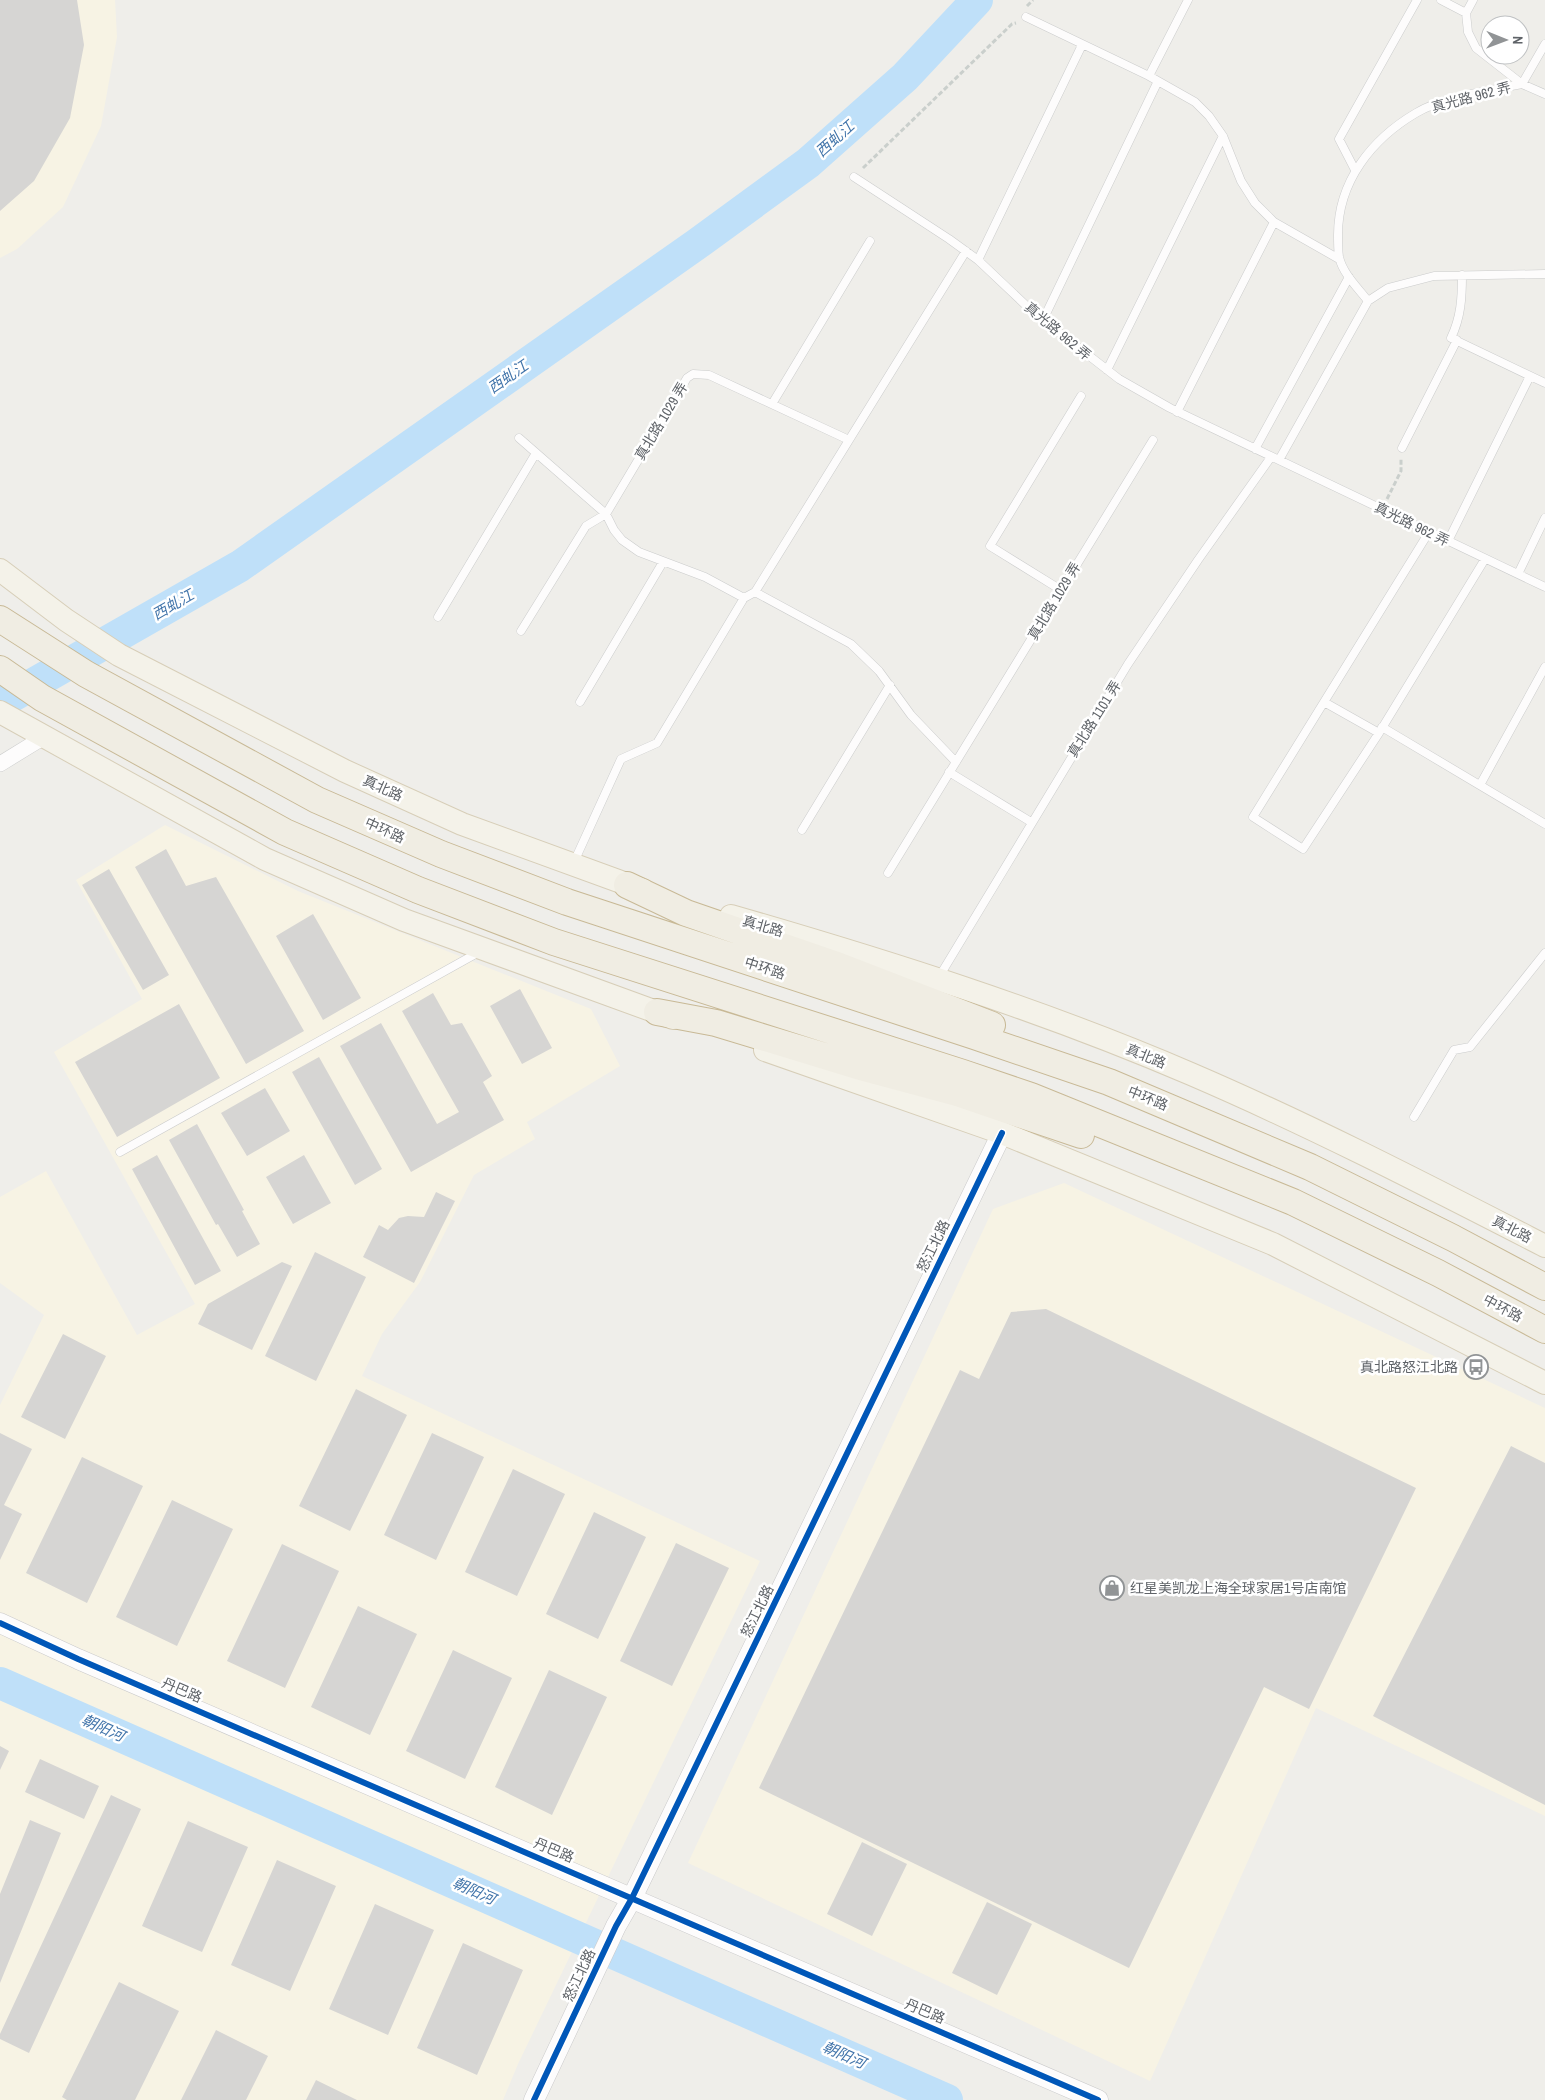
<svg xmlns="http://www.w3.org/2000/svg" width="1545" height="2100" font-family="'Archivo Narrow','Noto Sans SC',sans-serif">
  <rect width="100%" height="100%" fill="#efeeea"/>
  <!-- commercial -->
  <path fill="#f7f3e4" d="M0,0h115l2,37 -16,89 -38,81 -46,42 -17,9z
    M165,825l133,66 293,118 29,57 -93,56 8,17 -61,36 -54,107 -38,52 -20,42 398,185 -242,503 -15,36h-503v-695l44,-90 -44,-32v-86l46,-26 91,164 58,-31 -141,-252 88,-53 -66,-119z
    M1064,1183l481,225v408l-229,-108 -166,373 -462,-218 305,-654z"/>
  <g fill="none" stroke-linecap="round" stroke-linejoin="round">
    <!-- river -->
    <path stroke="#bfe0f9" stroke-width="32" d="M0,703l240,-137 457,-322 111,-81 97,-86 72,-77
      M0,1683l947,417"/>
  </g>
  <!-- building -->
  <path fill="#d6d5d3" d="M0,0h77l7,45 -14,73 -36,63 -34,30z
    M166,849l20,37 30,-9 88,154 -58,33 -111,-197z
    M109,869l60,106 -26,15 -61,-105z
    M313,914l48,84 -38,22 -47,-84z
    M520,989l32,59 -30,16 -32,-58z
    M433,993l18,32 11,-2 30,53 -9,6 21,38 -93,52 -71,-126 41,-23 56,101 22,-12 -57,-101z
    M179,1004l41,74 -103,59 -42,-75z
    M319,1057l63,112 -27,16 -63,-113z
    M265,1088l25,43 -43,25 -26,-43z
    M197,1124l47,86 -2,1 18,33 -23,13 -19,-33 -2,1 -47,-85z
    M157,1155l64,116 -26,14 -63,-116z
    M304,1155l27,48 -38,21 -27,-47z
    M436,1192l19,9 -41,82 -51,-26 16,-32 9,5 11,-12 9,-2 16,1z
    M315,1252l51,25 -50,104 -51,-25z
    M282,1262l10,4 -40,84 -54,-26 10,-20z
    M1046,1309l370,179 -107,221 -45,-22 -135,281 -370,-180 201,-418 19,9 32,-67z
    M63,1334l43,22 -41,83 -44,-22z
    M356,1389l51,26 -57,116 -51,-25z
    M0,1433l32,16 -28,56 18,9 -22,46z
    M432,1433l52,24 -48,103 -52,-25z
    M1511,1446l34,17v342l-172,-89z
    M82,1457l61,29 -56,117 -61,-30z
    M513,1469l52,25 -48,102 -52,-24z
    M172,1500l61,29 -56,117 -61,-29z
    M594,1512l52,25 -48,102 -52,-25z
    M676,1543l53,25 -57,118 -52,-25z
    M282,1544l57,27 -54,117 -58,-27z
    M358,1606l59,28 -47,101 -59,-28z
    M453,1650l59,28 -47,101 -59,-28z
    M549,1670l58,27 -55,118 -57,-28z
    M0,1746l9,5 -9,19z
    M40,1759l59,27 -15,33 -59,-27z
    M111,1795l30,14 -112,244 -29,-14v-5z
    M30,1820l31,13 -61,150v-89z
    M188,1821l60,26 -46,105 -60,-26z
    M862,1842l45,22 -35,72 -45,-22z
    M277,1860l59,26 -46,105 -59,-26z
    M987,1902l45,22 -35,71 -45,-22z
    M375,1904l59,26 -46,105 -59,-26z
    M463,1943l60,27 -46,105 -60,-27z
    M119,1982l60,29 -44,89h-68l-5,-3z
    M216,2030l52,26 -22,44h-65z
    M316,2080l41,20h-51z"/>
  <g fill="none" stroke-linecap="round" stroke-linejoin="round">
    <defs>
      <path id="lane" d="M1441,0l25,13 2,19 8,16 46,36 23,10
        M1466,13l7,-13
        M1026,17l123,59 46,26 14,14 14,20 18,45 14,22 19,19 65,37
        M1149,76l39,-76
        M1355,170l-16,-31 78,-139
        M854,177l95,62 29,21 56,53 85,66 51,29 375,179
        M978,260l104,-215
        M1462,275c0,23 -1,42 -11,63l94,45
        M1368,301c-10,-13 -25,-27 -29,-44 -1,-7 -1,-15 -1,-22 0,-54 34,-96 78,-122 29,-17 73,-22 106,-29l23,-40
        M1043,320l115,-239
        M1107,370l116,-234
        M772,404l98,-163
        M1177,412l97,-190
        M519,438l87,76 8,16 8,10 17,12 66,25 39,21
        M1402,448l55,-108
        M1255,449l94,-172
        M1279,460l89,-159 20,-13 46,-12 111,-2
        M1429,532l-176,285 50,32 76,-116 106,-174
        M1448,541l82,-165
        M1518,574l27,-56
        M1061,590l-71,-44 91,-150
        M755,592l96,52 28,27 32,44 45,47
        M438,617l98,-164
        M521,631l65,-105 20,-12 81,-136 6,-4 16,1 140,65
        M580,702l83,-140
        M1324,702l55,31
        M1382,727l163,97
        M949,772l82,50
        M1480,785l65,-118
        M802,830l88,-145
        M574,862l47,-103 36,-16 87,-145 11,-6 211,-341
        M888,873l265,-433
        M939,977l189,-313 70,-104 73,-103
        M1414,1117l40,-67 16,-3 75,-94
        M120,1152l359,-200"/>
      <path id="street" d="M0,764l44,-27"/>
      <path id="secondary" d="M0,1623l78,36 1020,441
        M534,2100l82,-174 16,-28 370,-765"/>
      <path id="primary" d="M0,570l66,50 53,35 226,116 117,53 181,66
        M0,712l265,147 139,61 269,98
        M731,916c156,45 311,94 460,158 121,52 237,112 354,172
        M765,1050l237,83 271,111 272,139"/>
      <path id="highway" d="M0,619l86,55 231,126 124,54 126,48 407,134 135,46 201,85 143,71 92,49
        M0,669l42,29 243,134 133,58 136,52 409,131 68,23 262,106 145,71 107,57
        M627,885l59,28 148,51 158,61
        M657,1012l59,11 148,45 93,25 124,42"/>
    </defs>
    <!-- lane casing -->
    <use href="#lane" stroke="#cbcccc" stroke-width="9"/>
    <!-- street casing -->
    <use href="#street" stroke="#cbcccc" stroke-width="16"/>
    <!-- secondary casing -->
    <use href="#secondary" stroke="#cacacb" stroke-width="21"/>
    <!-- primary casing -->
    <use href="#primary" stroke="#d7ceb8" stroke-width="24"/>
    <!-- highway casing -->
    <use href="#highway" stroke="#c8b996" stroke-width="28"/>
    <!-- path -->
    <path stroke="#cacfcc" stroke-width="3" stroke-dasharray="5 2.5" stroke-linecap="butt" d="M1027,6l6,-6
      M863,168l149,-144 4,-1
      M1387,499l14,-28v-12"/>
    <!-- lane -->
    <use href="#lane" stroke="#fdfcfc" stroke-width="8"/>
    <!-- street -->
    <use href="#street" stroke="#fdfcfc" stroke-width="15"/>
    <!-- secondary -->
    <use href="#secondary" stroke="#fdfcfc" stroke-width="20"/>
    <!-- primary -->
    <use href="#primary" stroke="#f4f2e9" stroke-width="22"/>
    <!-- highway -->
    <use href="#highway" stroke="#f0ede3" stroke-width="26"/>
    <defs>
      <path id="cycleway" d="M0,1623l78,36 1020,441
        M534,2100l82,-174 16,-28 370,-765"/>
    </defs>
    <!-- cycleway casing -->
    <use href="#cycleway" stroke="#fff" stroke-width="9"/>
    <!-- cycleway -->
    <use href="#cycleway" stroke="#0057b8" stroke-width="6"/>
  </g>
  <!-- icons -->
  <defs>
    <symbol id="bus-ring" viewBox="-11 -11 22 22"><circle r="9.5" fill="#fff" stroke="#919496" stroke-width="1.5"/><path d="M-5-6H5V4H4V6H2V4H-2V6H-4V4H-5ZM-3.5-4V0h7V-4ZM-3.5 1.2v1.5H-2V1.2ZM2 1.2v1.5H3.5V1.2Z" fill="#919496"/></symbol>
    <symbol id="shop-ring" viewBox="-11 -11 22 22"><circle r="9.5" fill="#fff" stroke="#919496" stroke-width="1.5"/><path d="M-5-2.5h2.3a2.7 3.5 0 0 1 5.4 0H5L5.5 6h-11ZM-1.5-2.5h3a1.5 2.3 0 0 0-3 0Z" fill="#919496"/></symbol>
  </defs>
  <g fill-rule="evenodd">
    <use href="#bus-ring" x="1462" y="1353" width="28" height="28"/>
    <use href="#shop-ring" x="1098" y="1574" width="28" height="28"/>
  </g>
  <g text-anchor="middle" stroke-width="5" stroke-linejoin="round" paint-order="stroke">
    <!-- street labels -->
    <g font-size="14" fill="#5f6368" stroke="#fff">
      <text transform="translate(1471 97) rotate(-15)" y="5">真光路 962 弄</text>
      <text transform="translate(1058 331) rotate(40)" y="5">真光路 962 弄</text>
      <text transform="translate(661 421) rotate(-59)" y="5">真北路 1029 弄</text>
      <text transform="translate(1412 524) rotate(26)" y="5">真光路 962 弄</text>
      <text transform="translate(1054 601) rotate(-59)" y="5">真北路 1029 弄</text>
      <text transform="translate(1094 719) rotate(-58)" y="5">真北路 1101 弄</text>
      <text transform="translate(383 788) rotate(24)" y="5">真北路</text>
      <text transform="translate(385 830) rotate(24)" y="5">中环路</text>
      <text transform="translate(763 926) rotate(16)" y="5">真北路</text>
      <text transform="translate(765 968) rotate(18)" y="5">中环路</text>
      <text transform="translate(1146 1056) rotate(22)" y="5">真北路</text>
      <text transform="translate(1148 1098) rotate(22)" y="5">中环路</text>
      <text transform="translate(1512 1229) rotate(27)" y="5">真北路</text>
      <text transform="translate(933 1246) rotate(-64)" y="5">怒江北路</text>
      <text transform="translate(1503 1308) rotate(28)" y="5">中环路</text>
      <text transform="translate(757 1611) rotate(-64)" y="5">怒江北路</text>
      <text transform="translate(182 1690) rotate(23)" y="5">丹巴路</text>
      <text transform="translate(554 1850) rotate(23)" y="5">丹巴路</text>
      <text transform="translate(579 1975) rotate(-65)" y="5">怒江北路</text>
      <text transform="translate(925 2011) rotate(23)" y="5">丹巴路</text>
    </g>
    <!-- poi labels -->
    <g font-size="14" fill="#5f6368" stroke="#fff" text-anchor="end">
      <text x="1458" y="1372">真北路怒江北路</text>
      <text x="1130" y="1593" text-anchor="start">红星美凯龙上海全球家居1号店南馆</text>
    </g>
    <!-- water labels -->
    <g font-size="15" font-style="italic" fill="#4174aa" stroke="#fff">
      <text transform="translate(835 139) rotate(-42)" y="5">西虬江</text>
      <text transform="translate(508 377) rotate(-35)" y="5">西虬江</text>
      <text transform="translate(173 605) rotate(-30)" y="5">西虬江</text>
      <text transform="translate(103 1728) rotate(24)" y="5">朝阳河</text>
      <text transform="translate(474 1891) rotate(24)" y="5">朝阳河</text>
      <text transform="translate(844 2055) rotate(24)" y="5">朝阳河</text>
    </g>
  </g>
  <!-- north arrow -->
  <g transform="translate(1505 40) rotate(91)"><circle r="24" fill="#ffffff" stroke="#bfc1c3"/>
  <path d="M0-4L9 19L0 12L-9 19Z" fill="#919496"/>
  <text y="-8" font-size="14" font-weight="bold" text-anchor="middle" fill="#5f6368">N</text>
  </g>
</svg>
